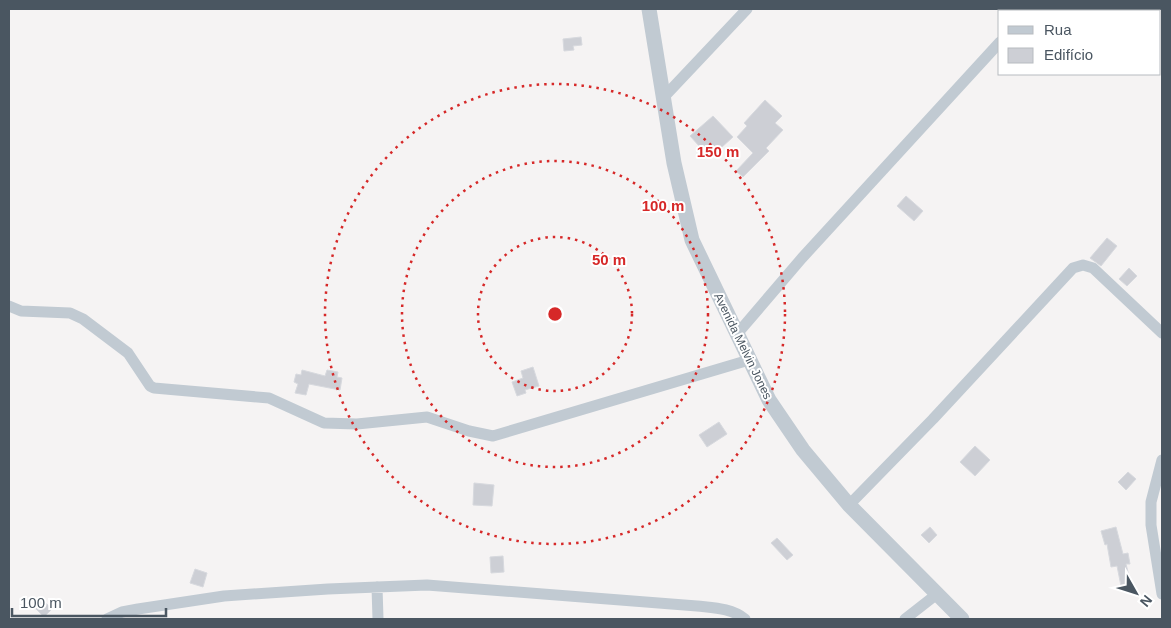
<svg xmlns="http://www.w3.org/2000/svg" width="1171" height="628" font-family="Arial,sans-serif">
  <rect width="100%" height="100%" fill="#f5f3f3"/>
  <!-- building -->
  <path fill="#cdcfd5" stroke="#d7d9de" d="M581,37l1,8 -9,1 1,4 -10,1 -1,-12z
    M765,100l17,16 -7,7 8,7 -17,18 3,3 -26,26 -7,-6 17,-18 -16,-16 10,-11 -3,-3z
    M713,116l20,21 -23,21 -20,-22z
    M906,196l17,15 -9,10 -17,-15z
    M1107,238l10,8 -16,20 -11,-8z
    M1129,268l8,8 -10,10 -8,-7z
    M533,367l6,19 -14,4 1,3 -9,3 -5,-14 11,-4 -2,-7z
    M302,370l23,6 2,-6 11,2 -1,5 5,1 -2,12 -31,-6 -3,11 -11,-2 3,-9 -4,-2 2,-8 5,1z
    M719,422l8,12 -20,13 -8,-12z
    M975,446l15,14 -15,16 -15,-14z
    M1128,472l8,7 -10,11 -8,-8z
    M474,483l20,2 -2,21 -19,-1z
    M930,527l7,8 -8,8 -8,-8z
    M1116,527l7,27 5,-1 2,11h-4l5,20 -10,2 -4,-20 -6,1 -4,-23 -2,1 -4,-14z
    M777,538l16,17 -6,5 -16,-17z
    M503,556l1,16 -13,1 -1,-16z
    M195,569l12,4 -4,14 -13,-4z
    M41,598l11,11 -8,8 -11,-11z"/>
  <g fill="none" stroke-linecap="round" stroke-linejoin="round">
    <!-- minor -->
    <path stroke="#c1cad2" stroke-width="11" d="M1030,11l2,-2
      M663,98l84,-89
      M9,306l12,5 49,2 13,6 45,34 22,33 4,2 115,10 55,25 33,1 70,-7 42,14 24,5 256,-76
      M737,334l65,-76 198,-216
      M1162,460l-11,42v23l11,69
      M849,505l84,-86 140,-151 10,-3 10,3 69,65
      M377,587l1,32
      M107,619l15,-7 16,-3 86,-13 104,-7 99,-4 270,21c17,2 34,2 48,13
      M905,619l32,-25"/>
    <!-- tertiary -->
    <path stroke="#c1cad2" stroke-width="15" d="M649,9l25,154 18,77 77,160 34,50 46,55 113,114"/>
  </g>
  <!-- distance rings -->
  <g fill="none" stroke="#d62828" stroke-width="2.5" stroke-dasharray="2.5 5">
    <circle cx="555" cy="314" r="77"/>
    <circle cx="555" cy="314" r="153"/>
    <circle cx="555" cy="314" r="230"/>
  </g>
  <g text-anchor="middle" stroke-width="4" stroke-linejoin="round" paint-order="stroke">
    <!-- street labels -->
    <g font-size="12" fill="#4a5661" stroke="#fff">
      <text transform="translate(743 346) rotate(64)" y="4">Avenida Melvin Jones</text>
    </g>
  </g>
  <circle cx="555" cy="314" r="8" fill="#d62828" stroke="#fff" stroke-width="2.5"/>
  <g font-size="15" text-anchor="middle" font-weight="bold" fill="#d62828" stroke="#fff" stroke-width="4" stroke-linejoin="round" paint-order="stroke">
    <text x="718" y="157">150 m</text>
    <text x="663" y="211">100 m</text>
    <text x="609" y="265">50 m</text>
  </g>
  <!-- border -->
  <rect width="1171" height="628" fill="none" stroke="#4a5661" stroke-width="20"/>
  <!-- legend -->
  <rect x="998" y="10" width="162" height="65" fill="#ffffff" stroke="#b7bbc0"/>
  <rect x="1008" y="26" width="25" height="8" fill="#c1cad2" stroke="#b7bbc0"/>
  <text x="1044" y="35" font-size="15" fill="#4a5661">Rua</text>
  <rect x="1008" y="48" width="25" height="15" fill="#cdcfd5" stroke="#b7bbc0"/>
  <text x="1044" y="60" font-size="15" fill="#4a5661">Edifício</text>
  <!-- north arrow -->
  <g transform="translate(1136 593) rotate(129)" stroke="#ffffff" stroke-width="4" paint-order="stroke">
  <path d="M0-4L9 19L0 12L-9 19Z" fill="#4a5661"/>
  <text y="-8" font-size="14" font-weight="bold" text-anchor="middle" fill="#4a5661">N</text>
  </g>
  <!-- scale -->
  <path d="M12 608v8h154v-8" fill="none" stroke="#4a5661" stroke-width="2.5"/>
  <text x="20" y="608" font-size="15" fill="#4a5661" stroke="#ffffff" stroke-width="4" paint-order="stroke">100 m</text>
</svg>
